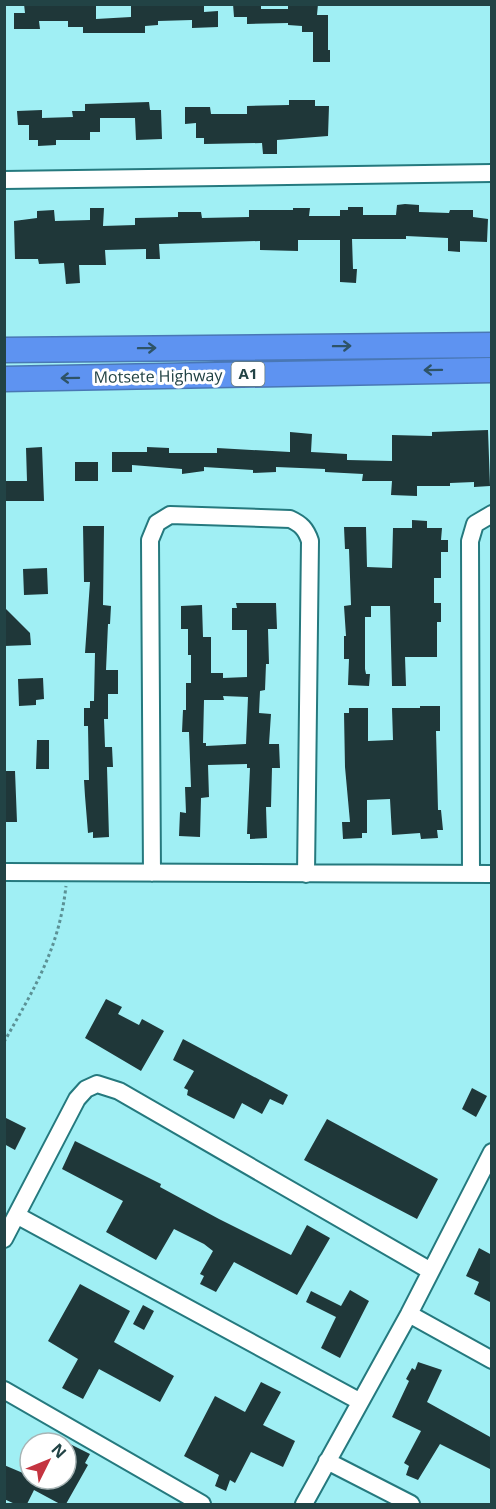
<svg xmlns="http://www.w3.org/2000/svg" width="496" height="1509" font-family="'Open Sans',sans-serif">
  <rect width="100%" height="100%" fill="#a0eff4"/>
  <!-- building -->
  <path fill="#1f3739" fill-rule="evenodd" d="M24,4h72v15l35,-2v-13h73v8l14,-1v16l-26,1v-8l-34,1v4l-13,1v7h-62v-6h-15v-6h-29l1,8h-26v-16h11z
    M233,4h28v5h27v-5h30l-1,11h11v35h2v12h-17v-30h-11v-6l-14,-1v-2l-41,1v-7h-13z
    M289,100h26v6h14l-1,30 -51,4v14h-14l-1,-11 -58,1v-6h-8v-15l-11,1v-17h25l1,7h36v-8l42,-1z
    M149,102l1,8h11l1,29 -26,1 -1,-22h-35v14h-10v8h-34v5l-18,1v-6h-9v-15h-11l-1,-14 25,-1v8l31,-1 -1,-6h13v-7z
    M405,204l14,1v7l30,1 1,-3h23v7l15,2 -1,23 -27,-1v11l-12,-1v-13l-42,-2v3h-54l1,30h4l-1,14 -16,-1v-42h-42v11l-38,-1v-9l-101,3 1,15h-14v-10l-41,1 1,15h-27l1,18 -14,1 -2,-21 -25,1 -1,-5h-23l-1,-38 23,-3v-7l17,-1 1,11 35,-1v-12h14l-1,18 32,-1v-7l43,-1v-5h23l1,6 47,-1v-7h44v-2h17l-1,8h31v-6h8v-3h15v8h33l1,-10z
    M488,430l2,56 -16,1v-5l-24,1v3h-33v10l-26,-1 1,-14h-30l1,-7 -38,-2v-3l-49,-2v5l-23,1v-3l-49,-3v4l-22,3v-5l-50,-4v7h-20v-20h35v-5l22,1v5h48v-5l73,4v-20l22,2 -1,18 36,2v6l45,1v-26l40,1v-4z
    M42,447l2,54h-38v-20h21l-1,-33z
    M75,462h23v19h-23z
    M412,520l15,1v7h15l-1,12h7v12h-7v26h-7v25h7v19h-4v35h-32l1,29h-14l-2,-80h-19v11h-6v52l1,5h4l-1,12 -21,-1 1,-26h-5v-23h2l-2,-30 7,-1 -2,-56h-4l-1,-22h22l1,40 25,1 1,-40h19z
    M83,526h21l-1,79 8,1 -1,18h-2l-2,46h12v24h-10v25h-4l1,28h7l1,20h-6l2,70 -16,1v-6l-5,1 -3,-37 -1,-16h5l-1,-54h-4v-18h6v-7h4l1,-48h-10l5,-71h-6z
    M47,568l1,26 -24,1 -1,-26z
    M236,603h40l1,26h-9l1,35h-3l-1,26 -5,1 -1,22 12,1 -2,30h10l1,24h-8l-1,39h-5l1,31 -17,1v-5h-3l3,-66h-3v-4l-39,1 1,32 -8,1 -1,39 -21,-1 1,-24 6,1 -1,-26h6l-2,-55h-7l1,-22h3v-27h5v-28h-3v-26h-7v-23l21,-1 1,32h8v36h12v5l24,-1v-47h-15v-22h5zM223,696l25,1 -2,47 -40,2v-3h-3l1,-43h20z
    M4,607l26,26 1,12 -27,1z
    M43,678l1,21 -8,1v5l-17,1 -1,-27z
    M420,706h20v25h-4l2,79h3l2,20h-6l1,8 -17,1 -1,-6 -28,2 -2,-36 -23,1v33h-5v5l-19,1 -1,-17h8l-5,-55 -1,-54h5v-5h19v33l25,-1 -1,-32h28z
    M37,740h12v29h-13z
    M4,771h11l2,51h-13z
    M106,999l16,8 -4,7 21,11 3,-6 22,12 -23,40 -56,-33z
    M183,1039l105,56 -5,10 -13,-6 -8,15 -20,-11 -8,16 -47,-24 1,-5 -4,-2 10,-17 -21,-11z
    M472,1088l15,8 -11,21 -14,-8z
    M4,1117l22,11 -11,22 -11,-6z
    M327,1119l111,60 -21,40 -113,-59z
    M75,1141l86,43 -1,3 59,32 72,36 16,-30 23,13 -33,57 -63,-33 -18,30 -16,-8 4,-8 -4,-2 13,-23 -9,-7 -30,-15 -18,31 -50,-28 17,-31 -61,-32z
    M479,1248l13,7v48l-18,-9 5,-12 -13,-6z
    M80,1284l50,27 -16,31 60,34 -14,26 -61,-33 -16,30 -21,-11 16,-29 -30,-18z
    M350,1290l19,11 -29,57 -19,-10 15,-31 -30,-15 5,-11 30,15z
    M143,1305l11,6 -10,19 -11,-6z
    M418,1362l24,8 -15,32 65,36v32l-52,-26 -22,36 -12,-5 3,-9 -5,-3 17,-32 -29,-14 17,-36 -3,-2 6,-11 3,2z
    M261,1382l20,10 -18,33 32,16 -12,26 -32,-15 -16,31 -5,-3 -4,11 -11,-5 4,-11 -35,-19 31,-60 30,16z
    M66,1442l24,12 -5,9 3,2 -22,39h-6l-26,-14 -7,14h-12l-11,-5v-34l26,11v3l24,8 5,-8h7z"/>
  <g fill="none" stroke-linecap="round" stroke-linejoin="round">
    <defs>
      <path id="minor" d="M4,180l488,-7
        M4,872l488,2
        M152,873l-2,-333 7,-17 13,-8 120,4c11,5 16,10 20,22l-4,333
        M471,874l-1,-333 5,-17 17,-10
        M18,1216l341,185
        M4,1239l73,-140 9,-10 11,-5 22,7 310,179
        M409,1314l83,46
        M4,1390l198,114
        M327,1461l84,43
        M304,1504l105,-190 83,-162"/>
      <path id="highway" d="M4,350l488,-5
        M4,379l488,-9"/>
    </defs>
    <!-- minor casing -->
    <use href="#minor" stroke="#25797e" stroke-width="20"/>
    <!-- highway casing -->
    <use href="#highway" stroke="#4977b5" stroke-width="27"/>
    <!-- path -->
    <path stroke="#5b9195" stroke-width="3" stroke-dasharray="3 3" stroke-linecap="butt" d="M4,1042c31,-55 55,-93 62,-156"/>
    <!-- minor -->
    <use href="#minor" stroke="#fff" stroke-width="16"/>
    <!-- highway -->
    <use href="#highway" stroke="#5e93f1" stroke-width="24"/>
  </g>
  <!-- one-way arrows -->
  <defs><path id="oneway-shaft" d="M-6 0H5M1.5-3L5.5 0L1.5 3" fill="none" stroke-width="1.6" stroke-linecap="round" stroke-linejoin="round" transform="scale(1.5)"/></defs>
  <g stroke="#2e5367">
    <use href="#oneway-shaft" transform="translate(342 346) rotate(-1)"/>
    <use href="#oneway-shaft" transform="translate(147 348) rotate(-1)"/>
    <use href="#oneway-shaft" transform="translate(433 370) rotate(179)"/>
    <use href="#oneway-shaft" transform="translate(70 378) rotate(179)"/>
  </g>
  <g text-anchor="middle" stroke-width="6" stroke-linejoin="round" paint-order="stroke">
    <!-- shield labels -->
    <rect fill="#fff" stroke="#647b7d" stroke-width="1.5" x="231.5" y="362" width="33" height="24" rx="4.5"/>
    <g font-size="15" font-weight="bold" fill="#224345">
      <text x="248" y="379">A1</text>
    </g>
    <!-- street labels -->
    <g font-size="16" fill="#224345" stroke="#fff">
      <text transform="translate(158 376) rotate(-1)" y="6">Motsete Highway</text>
    </g>
  </g>
  <!-- border -->
  <rect width="496" height="1509" fill="none" stroke="#224345" stroke-width="12"/>
  <!-- north arrow -->
  <g transform="translate(48 1461) rotate(47)"><circle r="28" fill="#ffffff" stroke="#a7b4b5" stroke-width="1.5"/>
  <path d="M0-4.5L10 22L0 15L-10 22Z" fill="#c43440"/>
  <text y="-9" font-size="16" font-weight="bold" text-anchor="middle" fill="#224345">N</text>
  </g>
</svg>
